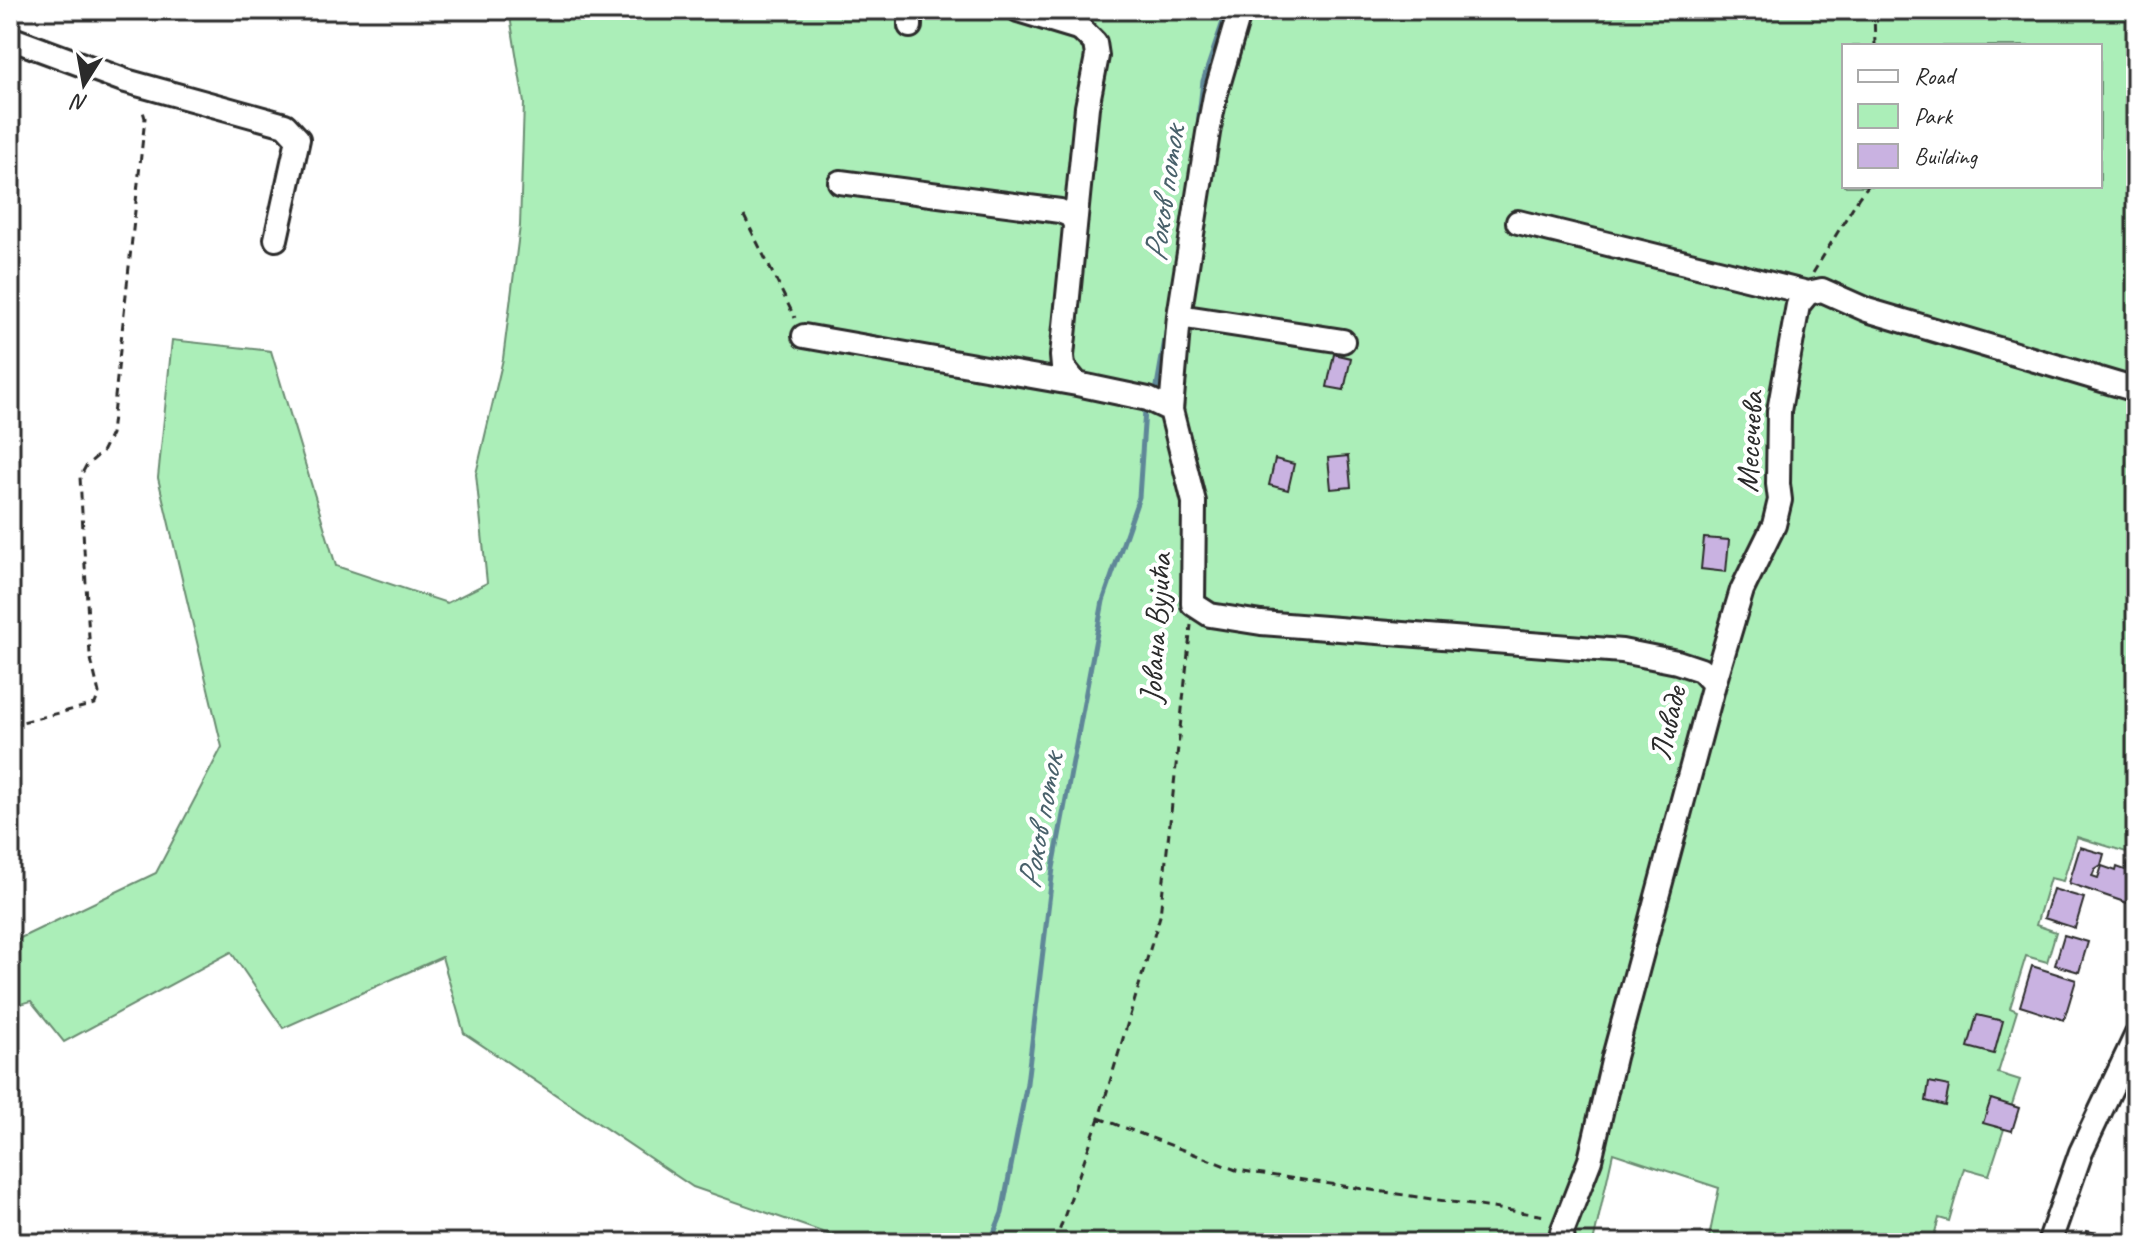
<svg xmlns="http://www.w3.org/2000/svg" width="2146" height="1253" font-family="Caveat,sans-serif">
  <rect width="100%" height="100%" fill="#fff"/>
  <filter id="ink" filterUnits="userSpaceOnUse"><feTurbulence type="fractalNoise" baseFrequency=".0125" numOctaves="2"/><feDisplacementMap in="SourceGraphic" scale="16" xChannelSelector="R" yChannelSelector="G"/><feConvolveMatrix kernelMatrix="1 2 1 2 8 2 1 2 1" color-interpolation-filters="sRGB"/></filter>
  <g filter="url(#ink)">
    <!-- green -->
    <path fill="#abeeb8" stroke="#6b8c72" stroke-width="2" fill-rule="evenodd" d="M509,10h1627v845l-59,-18 -14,44 -13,-3 -14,47 20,7 -9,30 -21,-6 -16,52 7,3 -19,62 22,7 -31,95 -25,-7 -15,53 -10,-3 -7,25h-224l11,-55 -106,-35 -20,90h-763l4,-7 -141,-49 -229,-154 -22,-76 -159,71 -52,-76 -167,90 -33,-41 -21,6v-72l2,7 144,-69 66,-126 -64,-269 14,-138 99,11 65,215 111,37 40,-20 -11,-109 27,-115 17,-133 4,-123zM1844,46h256v140h-256z"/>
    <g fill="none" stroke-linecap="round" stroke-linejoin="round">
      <!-- stream -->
      <path stroke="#5e8798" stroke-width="5" d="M1197,133l6,-52 24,-71
        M1157,386l10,-58
        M990,1243l12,-30 25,-130 26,-215 50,-267 36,-104 6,-87"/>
    </g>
    <!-- building -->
    <path fill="#c9b2e1" stroke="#2b2b2b" stroke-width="2" d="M1334,354l17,4 -7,32 -17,-3z
      M1348,456l3,31 -20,2 -3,-31z
      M1275,459l19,5 -6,26 -19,-5z
      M1704,538l25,2 -3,32 -25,-3z
      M2080,847l24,7 -3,11 -6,4 -3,7 6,2 4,-12 14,5 1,-4 8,3 4,-11 7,3v44l-67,-23z
      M2053,889l31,9 -9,30 -31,-10z
      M2064,935l24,7 -9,30 -24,-7z
      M2032,966l44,14 -12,40 -44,-14z
      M1977,1015l26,6 -9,33 -26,-7z
      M1929,1082l20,4 -4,20 -19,-5z
      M1991,1099l28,9 -7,23 -29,-8z
      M2136,1144v30l-6,-1z
      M2087,1231l26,5 -1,7h-27z
      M1675,1236l26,7h-28z"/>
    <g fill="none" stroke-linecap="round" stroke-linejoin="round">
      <defs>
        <path id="minor" d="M1018,10l63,19 14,14 2,13 -10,51 -25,249 1,11 14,17 71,15 23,11
          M1240,10l-25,86 -7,37 -29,183 -8,94 23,92 -1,102 17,11 51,8 361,28 55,11 24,8 13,14 -100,373 -24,103 -28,72 1,11
          M910,26v-16
          M10,38l116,43 159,44 13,14 -22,100
          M840,182l220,29 11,5 4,8
          M1518,222l290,71
          M1179,316l164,25
          M804,336l273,48
          M1714,684l28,-94 32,-65 6,-25 -2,-16 1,-73 19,-106 10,-12 14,-3 45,20 269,80
          M2049,1243l32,-91 55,-116"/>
      </defs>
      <!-- minor casing -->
      <use href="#minor" stroke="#2b2b2b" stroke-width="28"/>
      <!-- path -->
      <path stroke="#2b2b2b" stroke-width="3" stroke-dasharray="8 6" stroke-linecap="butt" d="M1874,10l1,36
        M744,216l51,102
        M1813,273l46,-76 9,-11
        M10,725l85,-21 4,-11 -9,-38 -10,-178 6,-11 16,-14 9,-18 34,-316 -3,-10
        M1099,1118l137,52 310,46
        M1055,1243l44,-125 61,-202 31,-291"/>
      <!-- minor -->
      <use href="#minor" stroke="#fff" stroke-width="22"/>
    </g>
  </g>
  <g text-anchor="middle" stroke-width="8" stroke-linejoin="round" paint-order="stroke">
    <!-- street labels -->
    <g font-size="32" fill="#2b2b2b" stroke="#fff">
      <text transform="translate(1749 442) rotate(-87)" y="11">Месечева</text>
      <text transform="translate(1155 628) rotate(-86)" y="11">Јована Вујића</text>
      <text transform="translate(1667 723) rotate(-77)" y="11">Ливаде</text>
    </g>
    <!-- water labels -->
    <g font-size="34" font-style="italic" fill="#49616b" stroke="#fff">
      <text transform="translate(1163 194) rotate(-82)" y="12">Роков поток</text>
      <text transform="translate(1039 821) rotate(-80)" y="12">Роков поток</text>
    </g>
  </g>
  <!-- margin -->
  <rect width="2146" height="1253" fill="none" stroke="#fff" stroke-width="40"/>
  <rect x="20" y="20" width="2106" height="1213" fill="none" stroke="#2b2b2b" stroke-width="3" filter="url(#ink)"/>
  <!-- legend -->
  <rect x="1842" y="44" width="260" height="144" fill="#ffffff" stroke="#aaaaaa" stroke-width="2"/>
  <rect x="1858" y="70" width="40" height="12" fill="#ffffff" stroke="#aaaaaa" stroke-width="2"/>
  <text x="1914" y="84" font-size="24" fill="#2b2b2b">Road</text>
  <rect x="1858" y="104" width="40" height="24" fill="#abeeb8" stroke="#aaaaaa" stroke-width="2"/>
  <text x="1914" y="124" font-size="24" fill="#2b2b2b">Park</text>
  <rect x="1858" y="144" width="40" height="24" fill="#c9b2e1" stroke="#aaaaaa" stroke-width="2"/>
  <text x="1914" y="164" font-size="24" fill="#2b2b2b">Building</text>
  <!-- north arrow -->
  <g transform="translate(84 84) rotate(191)" stroke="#ffffff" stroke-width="6" paint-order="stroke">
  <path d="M0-6L14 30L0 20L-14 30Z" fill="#2b2b2b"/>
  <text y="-12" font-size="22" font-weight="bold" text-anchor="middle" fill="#2b2b2b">N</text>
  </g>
</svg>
